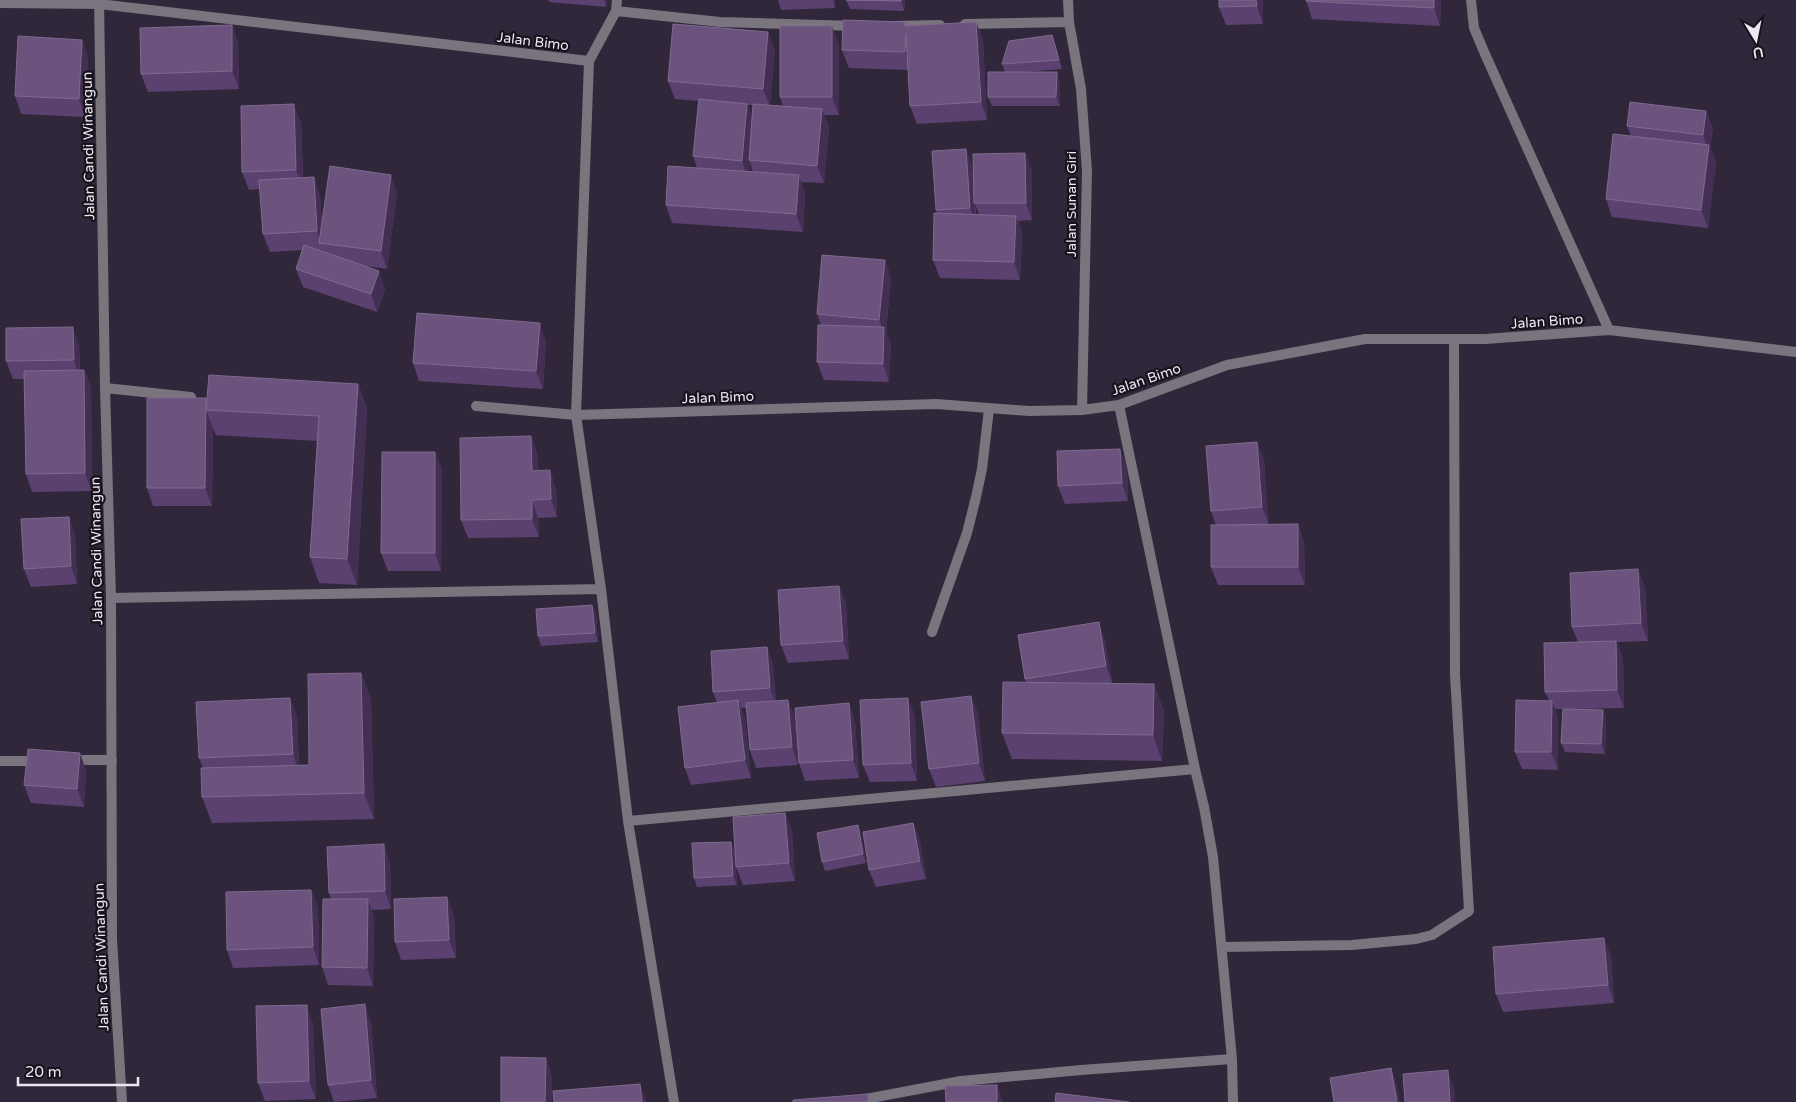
<svg xmlns="http://www.w3.org/2000/svg" width="1796" height="1102" font-family="'Varela Round',sans-serif">
  <rect width="100%" height="100%" fill="#31273a"/>
  <g fill="none" stroke-linecap="round" stroke-linejoin="round">
    <!-- street -->
    <path stroke="#79747e" stroke-width="10" d="M99,0l6,388 6,210 1,341 10,163
      M1068,0l1,22 12,67 6,82 -5,239
      M1471,0l3,28 11,26 124,276
      M0,3l99,1 490,57 -13,354 360,-11 93,7 53,-1 37,-5 108,-40 138,-26h120l124,-9 187,22
      M616,11l104,11 135,4
      M965,24l104,-2
      M895,26l45,-1
      M589,61l27,-50 1,-11
      M105,388l86,9
      M1119,405l76,364
      M476,406l100,9 25,174 27,232 567,-52 9,38 9,50 19,202 1,43
      M111,598l490,-9
      M932,632l35,-99 9,-36 6,-28 7,-60
      M70,760h42
      M0,761h38
      M628,821l46,281
      M1222,947l130,-2 64,-6 16,-4 37,-24 -14,-236 -1,-336
      M850,1102l111,-21 120,-11 151,-11"/>
  </g>
  <!-- wall -->
  <path fill="#5b416f" fill-rule="evenodd" d="M548,0h59l-1,7 -57,-5z
    M778,0h57v8l-54,2z
    M846,0h59l-1,11 -54,-2z
    M1219,0h44v24l-37,1 -7,-18z
    M1306,0h135l-1,26 -128,-7z
    M976,22l7,18 4,80 -70,4 -7,-18 -2,-36 -59,-2 -7,-18 65,-24z
    M232,25l6,18 1,46 -91,3 -7,-18z
    M82,40l6,18 -3,59 -64,-3 -6,-18z
    M839,44v71h-15l5,12 -5,56 -23,-1 4,11 -2,39 -131,-9 -6,-18 31,-37 -4,-12 5,-55 -23,-2 -7,-18 107,-31 -5,55 13,1 -3,-9zM748,105h5l-1,13zM750,162l3,10h-4z
    M1055,44l7,25 -37,3 35,9v25h-68l-4,-9 17,-25 -3,-8z
    M1706,111l7,18 -3,18 6,16 -8,65 -96,-11 -6,-18 25,-63 -4,-10z
    M301,122l2,55 17,18 2,29 75,-32 -10,77 -22,-3 20,23 -8,23 -74,-25 -7,-18 7,-19 -33,2 -7,-18 -3,-45 -11,1 -7,-18z
    M966,149l6,18 2,31 58,-27v49l-14,1 4,13 -2,46 -80,-2 -7,-18 4,-47 -1,-3zM975,204l4,11 -3,-1z
    M885,260l6,18 -5,54 5,13 -2,37 -65,-2 -7,-18 4,-37 -4,-11z
    M546,341l-3,48 -124,-8 -6,-18z
    M79,345l1,25h4l7,18 1,103 -60,1 -6,-18 -2,-95h-11l-7,-18z
    M358,384l9,25 -10,176 -38,-2 -9,-26 7,-116 -101,-6 -3,-7 -1,78h-59l-6,-18 59,-90z
    M531,436l6,18 1,17 18,17 1,29 -19,1 1,19 -71,1 -7,-18z
    M435,452l7,18 -1,101h-53l-7,-18z
    M1264,459l4,65h30l6,18 1,43h-87l-7,-18 5,-42 -5,-14z
    M1127,467l1,34 -63,3 -7,-18z
    M69,517l6,18 2,49 -46,3 -7,-18z
    M839,586l7,18 3,55 -61,4 -7,-18z
    M1645,587l3,54 -32,1 7,17 1,49 -52,1 31,1 3,9 -1,35 -40,-2 -4,-9 2,-34h-8l3,9v52l-36,-1 -7,-17 34,-52 -4,-8 33,-50 -6,-15z
    M592,605l4,9 2,28 -57,4 -3,-10z
    M1105,640l7,43 52,27 -2,51 -150,-2 -10,-26 24,-51 -1,-3z
    M767,647l6,18 3,36 19,17 3,47 -42,3 -6,-18 -3,-42h-6l4,10 6,60 -60,7 -6,-17 32,-66 -4,-10z
    M361,673l10,26 3,120 -162,4 -10,-26 1,-29 -4,-10 98,-42 2,50 10,-1z
    M971,696l7,18 7,67 -49,6 -7,-18z
    M849,703l6,18 4,57 -54,3 -6,-18z
    M915,716l2,65 -47,1 -7,-17z
    M80,753l6,18 -2,36 -53,-4 -7,-18z
    M785,813l7,18 3,50 -52,4 -7,-18z
    M913,823l7,18 6,38 -50,8 -7,-17z
    M861,835l5,28 -41,8 -3,-9z
    M735,851l2,34 -40,2 -3,-9z
    M390,862l1,47 -20,1 3,7 -1,69 -45,-1 -6,-18 9,-68 -2,-6z
    M311,890l7,17 1,58 -86,3 -6,-18z
    M447,897l7,18 2,43 -55,2 -6,-18z
    M1611,956l3,47 -111,9 -7,-18z
    M371,1022l6,76 -43,4 -6,-17z
    M313,1023l3,76 -51,2 -7,-18z"/>
  <!-- shaded-wall -->
  <path fill="#442f54" d="M604,0h3l-1,7z
    M833,0h2v8z
    M901,0h4l-1,11 -3,-10z
    M1256,0h7v24l-6,-18z
    M1434,0h7l-1,26 -6,-18z
    M976,22l7,18 4,80 -6,-18z
    M232,25l6,18 1,46 -7,-18z
    M832,26l7,18v71l-7,-18z
    M768,32l7,18 -5,56 -7,-17z
    M906,33l5,37 -6,-18z
    M1052,35l3,9 7,25 -3,-9z
    M82,40l6,18 -3,59 -6,-18z
    M1057,72l3,9v25l-4,-9z
    M294,104l7,18 2,66 -7,-18z
    M747,104l7,18 -5,38 1,2 -2,17 -6,-18z
    M822,109l7,18 -5,56 -7,-17z
    M1706,111l7,18 -3,18 6,16 -8,65 -7,-18 8,-59 -6,-16z
    M966,149l6,18 4,59 -6,-18z
    M1025,153l7,18v49l-6,-17z
    M391,175l6,17 -10,77 -6,-18z
    M799,175l6,18 -2,39 -7,-18z
    M314,177l6,18 3,49h-1l-5,-13z
    M1016,216l6,18 -2,46 -6,-18z
    M885,260l6,18 -5,54 5,13 -2,37 -6,-18 1,-31 -5,-13z
    M379,271l6,18 -8,23 -6,-18z
    M540,323l6,18 -3,48 -7,-18z
    M73,327l6,18 1,33 -6,-18z
    M84,370l7,18 1,103 -7,-18z
    M358,384l9,25 -10,176 -10,-26z
    M206,410l7,18 -1,78 -7,-18z
    M531,436l6,18 1,35 -6,-18z
    M1257,442l7,17 5,66 -7,-18z
    M1120,449l7,18 1,34 -6,-18z
    M435,452l7,18 -1,101 -6,-18z
    M550,470l6,18 1,29 -6,-18z
    M532,500l6,18 1,19 -7,-18z
    M69,517l6,18 2,49 -6,-18z
    M1298,524l6,18 1,43 -7,-18z
    M1638,569l7,18 3,54 -7,-18z
    M839,586l7,18 3,55 -6,-18z
    M592,605l4,9 2,28 -3,-9z
    M1099,622l6,18 8,44 -7,-18z
    M1616,641l7,18 1,49 -7,-18z
    M767,647l6,18 3,41 -6,-18z
    M361,673l10,26 3,120 -10,-26z
    M1154,684l10,26 -2,51 -9,-26z
    M971,696l7,18 7,67 -6,-18z
    M290,698l7,18 2,56 -6,-18z
    M908,698l7,18 2,65 -6,-18z
    M738,700l7,18 6,60 -6,-18z
    M788,700l7,18 3,47 -6,-18z
    M1552,701l6,17v52l-7,-18z
    M849,703l6,18 4,57 -6,-18z
    M1603,710l3,9 -1,35 -4,-10z
    M80,753l6,18 -2,36 -7,-18z
    M785,813l7,18 3,50 -6,-18z
    M913,823l7,18 6,38 -6,-18z
    M858,825l3,10 5,28 -3,-9z
    M731,842l4,9 2,34 -4,-9z
    M384,844l6,18 1,47 -6,-18z
    M311,890l7,17 1,58 -6,-18z
    M447,897l7,18 2,43 -7,-18z
    M368,899l6,18 -1,69 -6,-18z
    M1604,938l7,18 3,47 -6,-18z
    M365,1004l6,18 6,76 -6,-18z
    M307,1005l6,18 3,76 -7,-18z
    M546,1058l6,18v26h-7z
    M1391,1068l6,18 3,16h-3z
    M1448,1070l6,18 1,14h-5z
    M640,1084l7,18h-5z
    M997,1085l6,17h-6z"/>
  <!-- building -->
  <path fill="#6b537d" stroke="#7f6a90" d="M846,0h55v1z
    M1219,0h37l1,6 -38,1z
    M1306,0h128v8l-128,-7z
    M843,20l62,2v4l71,-4 5,80 -71,4 -4,-73 -1,19 -63,-2z
    M673,24l95,8 -5,57 -95,-8z
    M232,25v46l-91,3 -1,-46z
    M780,26h52v71h-52z
    M1052,35l7,25 -57,4 7,-23z
    M18,36l64,4 -3,59 -64,-3z
    M988,72h69l-1,25h-68z
    M699,99l48,5 -5,57 -49,-5z
    M1630,102l76,9 -3,24 -76,-9z
    M294,104l2,66 -54,2 -1,-66z
    M753,104l69,5 -5,57 -68,-6z
    M1613,134l96,11 -8,65 -95,-11z
    M966,149l4,59 -34,2 -4,-59z
    M1025,153l1,50h-52l-1,-49z
    M330,166l61,9 -10,76 -62,-8z
    M668,166l131,9 -3,39 -130,-9z
    M314,177l3,54 -54,3 -4,-54z
    M934,213l82,3 -2,46 -81,-2z
    M304,245l75,26 -8,23 -75,-25z
    M822,255l63,5 -6,60 -62,-6z
    M417,313l123,10 -4,48 -123,-8z
    M818,325l66,2 -1,37 -66,-2z
    M73,327l1,33 -68,1v-33z
    M84,370l1,103 -59,1 -2,-103z
    M209,375l149,9 -11,175 -37,-2 9,-141 -113,-6z
    M147,398h59l-1,90h-58z
    M531,436l1,35 18,-1 1,29 -19,1v19l-71,1 -1,-82z
    M1257,442l5,65 -51,4 -5,-65z
    M1120,449l2,34 -64,3 -1,-35z
    M382,452h53v101h-54z
    M69,517l2,49 -47,3 -3,-50z
    M1298,524v43h-87v-42z
    M1638,569l3,54 -69,4 -2,-54z
    M839,586l4,55 -62,4 -3,-55z
    M592,605l3,28 -57,3 -2,-27z
    M1099,622l7,44 -81,13 -7,-44z
    M1616,641l1,49 -72,2 -1,-49z
    M767,647l3,41 -57,4 -2,-41z
    M361,673l3,120 -162,4 -1,-29 108,-3 -1,-91z
    M1003,682l151,2 -1,51 -151,-2z
    M971,696l8,67 -50,6 -8,-67z
    M290,698l3,56 -94,4 -3,-56z
    M908,698l3,65 -48,2 -3,-65z
    M738,700l7,60 -60,8 -7,-61z
    M788,700l4,47 -42,3 -4,-47z
    M1516,700l36,1 -1,51h-36z
    M849,703l4,57 -54,3 -4,-55z
    M1563,709l40,1 -2,34 -40,-1z
    M28,749l52,4 -3,36 -53,-4z
    M785,813l4,50 -53,4 -3,-50z
    M913,823l7,38 -51,9 -6,-38z
    M858,825l5,29 -41,8 -5,-29z
    M731,842l2,34 -39,2 -2,-35z
    M384,844l1,47 -56,2 -2,-46z
    M311,890l2,57 -86,3 -1,-58z
    M447,897l2,43 -54,2 -1,-43z
    M323,899h45l-1,69 -45,-1z
    M1604,938l4,47 -112,9 -3,-47z
    M365,1004l6,76 -43,5 -7,-76z
    M307,1005l2,76 -51,2 -2,-77z
    M501,1057l45,1 -1,44h-44z
    M1391,1068l6,34h-63l-4,-24z
    M1448,1070l2,32h-45l-2,-28z
    M640,1084l2,18h-88l-1,-11z
    M997,1085v17h-51l-1,-16z
    M1056,1093l73,9h-74z
    M868,1094v8h-75v-2z"/>
  <g text-anchor="middle" stroke-width="4.5" stroke-linejoin="round" paint-order="stroke">
    <!-- street labels -->
    <g font-size="14" fill="#ede6f3" stroke="#17121b">
      <text transform="translate(533 41) rotate(7)" y="5">Jalan Bimo</text>
      <text transform="translate(88 146) rotate(-91)" y="5">Jalan Candi Winangun</text>
      <text transform="translate(1071 204) rotate(-90)" y="5">Jalan Sunan Giri</text>
      <text transform="translate(1547 321) rotate(-4)" y="5">Jalan Bimo</text>
      <text transform="translate(1146 379) rotate(-19)" y="5">Jalan Bimo</text>
      <text transform="translate(718 397) rotate(-2)" y="5">Jalan Bimo</text>
      <text transform="translate(96 551) rotate(-91)" y="5">Jalan Candi Winangun</text>
      <text transform="translate(101 957) rotate(-92)" y="5">Jalan Candi Winangun</text>
    </g>
  </g>
  <!-- north arrow -->
  <g transform="translate(1756 40) rotate(170)" stroke="#17121b" stroke-width="4" paint-order="stroke">
  <path d="M0-4L9 19L0 12L-9 19Z" fill="#ede6f3"/>
  <text y="-8" font-size="14" font-weight="bold" text-anchor="middle" fill="#ede6f3">U</text>
  </g>
  <!-- scale -->
  <path d="M18 1077v8h120v-8" fill="none" stroke="#ede6f3" stroke-width="2.5"/>
  <text x="25" y="1077" font-size="15" fill="#ede6f3" stroke="#17121b" stroke-width="4" paint-order="stroke">20 m</text>
</svg>
